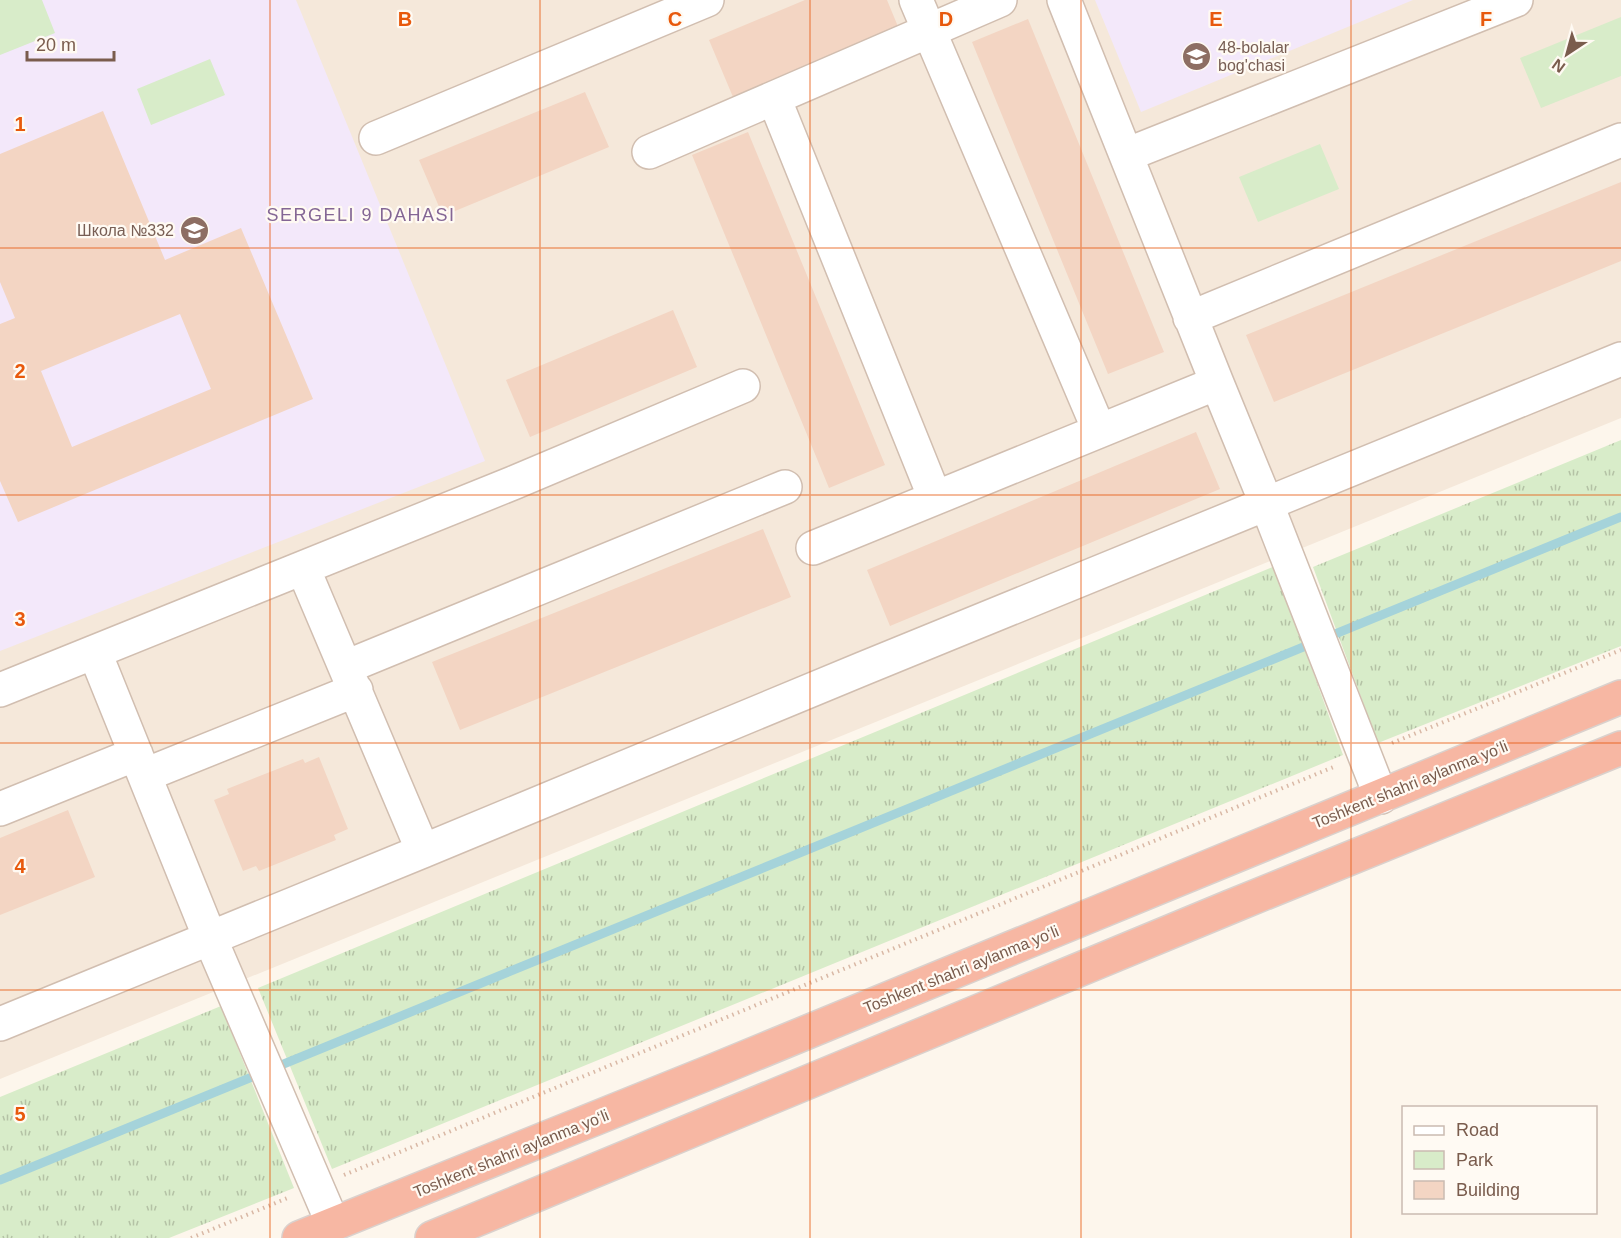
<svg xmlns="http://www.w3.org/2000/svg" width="1621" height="1238" font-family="Arial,sans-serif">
  <defs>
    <pattern id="grass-tufts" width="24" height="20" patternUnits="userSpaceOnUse" patternTransform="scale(1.5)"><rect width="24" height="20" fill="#d8ecc9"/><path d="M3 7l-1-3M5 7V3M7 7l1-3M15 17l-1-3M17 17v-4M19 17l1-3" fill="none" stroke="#b4c2a5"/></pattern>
  </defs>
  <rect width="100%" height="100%" fill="#fdf6ec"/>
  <!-- residential -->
  <path fill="#f5e8da" d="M0,0h1621v418l-1621,661z"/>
  <!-- education -->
  <path fill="#f3e8fa" d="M0,0h296l189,461 -485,190z
    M1095,0h318l-272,112z"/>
  <!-- grass -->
  <path fill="url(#grass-tufts)" d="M1621,440v206l-243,97 -65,-176z
    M1275,566l68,189 -1011,414 -74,-181z
    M221,1006l73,182 -125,50h-169v-141z"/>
  <!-- park -->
  <path fill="#d8ecc9" d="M0,0h42l13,33 -55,22z
    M1621,17v59l-80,32 -21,-50z
    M210,59l15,36 -74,30 -14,-36z
    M1320,144l19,45 -81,33 -19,-45z"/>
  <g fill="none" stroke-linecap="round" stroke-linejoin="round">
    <!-- stream -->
    <path stroke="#a5d3da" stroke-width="9" d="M0,1180l1621,-663"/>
  </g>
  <!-- building -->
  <path fill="#f3d5c3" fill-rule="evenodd" d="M805,0h82l12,29 -166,68 -24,-57z
    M1028,19l136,333 -56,22 -136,-332z
    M585,92l24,55 -166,69 -24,-56z
    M103,111l62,149 76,-32 72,171 -295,123 -18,-41v-157l15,-6 -15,-36v-128zM180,314l31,75 -139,58 -31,-76z
    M748,132l137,333 -56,23 -137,-333z
    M1621,182v79l-347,141 -28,-67z
    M673,310l24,57 -167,70 -24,-57z
    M1196,432l24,57 -330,137 -23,-56z
    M763,529l28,68 -331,133 -28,-68z
    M319,757l29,72 -14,6 2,5 -77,31 -3,-5 -13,5 -29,-71 15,-6 -2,-5 76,-30 2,4z
    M68,810l27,67 -95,38v-77z"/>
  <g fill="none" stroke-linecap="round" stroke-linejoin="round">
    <defs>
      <path id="minor" d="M916,0l183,430
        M1064,0l153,383 50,122 114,292
        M774,98l161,400
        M376,138l331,-138
        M649,152l351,-152
        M1126,155l390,-155
        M1190,318l431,-178
        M813,548l404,-165
        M303,568l120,283
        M95,653l115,285 123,286
        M346,667l439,-180
        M0,690l513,-207 230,-97
        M145,775l211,-85
        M0,809l136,-55
        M0,1024l423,-173 439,-182 759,-310"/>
      <path id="highway" d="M299,1238c442,-177 882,-358 1322,-541
        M432,1238l798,-331 391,-159"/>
    </defs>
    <!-- minor casing -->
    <use href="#minor" stroke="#d1beb0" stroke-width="36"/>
    <!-- highway casing -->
    <use href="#highway" stroke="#dad1cd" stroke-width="36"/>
    <!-- path -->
    <path stroke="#d9b8a5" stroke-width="4" stroke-dasharray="1.5 4.5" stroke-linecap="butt" d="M1392,743l229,-93
      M344,1175l992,-409
      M191,1238l99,-41"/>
    <!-- minor -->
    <use href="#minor" stroke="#fff" stroke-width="33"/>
    <!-- highway -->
    <use href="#highway" stroke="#f7b7a3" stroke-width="33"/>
  </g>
  <!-- grid -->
  <path fill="none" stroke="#e8590c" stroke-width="1.5" stroke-opacity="0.55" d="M270,0v1238M540,0v1238M810,0v1238M1081,0v1238M1351,0v1238M0,248h1621M0,495h1621M0,743h1621M0,990h1621"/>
  <!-- icons -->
  <defs>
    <symbol id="school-disc" viewBox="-11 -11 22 22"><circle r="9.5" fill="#8d6e63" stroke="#fffaf3"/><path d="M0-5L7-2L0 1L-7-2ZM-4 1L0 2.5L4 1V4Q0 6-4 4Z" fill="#fff"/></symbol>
  </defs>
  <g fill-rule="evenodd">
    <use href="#school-disc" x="1180" y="40" width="33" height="33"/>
    <use href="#school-disc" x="178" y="214" width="33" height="33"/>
  </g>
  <g text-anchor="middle" stroke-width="4.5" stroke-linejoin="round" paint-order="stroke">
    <!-- education labels -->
    <g font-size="16" fill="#785e54" stroke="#fffaf3" text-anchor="start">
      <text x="1218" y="53">48-bolalar<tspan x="1218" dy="18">bog'chasi</tspan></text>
      <text x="174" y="236" text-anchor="end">Школа №332</text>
    </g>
    <!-- street labels -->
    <g font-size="16" fill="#7a5c4d" stroke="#fffaf3">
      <text transform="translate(1410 784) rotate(-22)" y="6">Toshkent shahri aylanma yoʻli</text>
      <text transform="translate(961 969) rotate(-22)" y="6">Toshkent shahri aylanma yoʻli</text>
      <text transform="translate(511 1153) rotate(-22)" y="6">Toshkent shahri aylanma yoʻli</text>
    </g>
    <!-- neighbourhood labels -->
    <g font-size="18" letter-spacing="1.5" fill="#846695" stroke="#fffaf3">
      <text x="361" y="221">SERGELI 9 DAHASI</text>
    </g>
  </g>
  <g font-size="20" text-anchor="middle" font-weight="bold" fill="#e8590c" stroke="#fffaf3" stroke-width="4.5" stroke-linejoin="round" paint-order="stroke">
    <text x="405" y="26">B</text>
    <text x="675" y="26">C</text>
    <text x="946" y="26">D</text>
    <text x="1216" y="26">E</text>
    <text x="1486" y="26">F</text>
    <text x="20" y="131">1</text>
    <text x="20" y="378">2</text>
    <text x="20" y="626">3</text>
    <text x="20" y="873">4</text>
    <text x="20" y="1121">5</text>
  </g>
  <!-- legend -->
  <rect x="1402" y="1106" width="195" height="108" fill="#fffaf3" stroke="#cabbb1" stroke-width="1.5"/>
  <rect x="1414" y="1126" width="30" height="9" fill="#ffffff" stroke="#cabbb1" stroke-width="1.5"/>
  <text x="1456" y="1136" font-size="18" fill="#7a5c4d">Road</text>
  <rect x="1414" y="1151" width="30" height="18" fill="#d8ecc9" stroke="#cabbb1" stroke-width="1.5"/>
  <text x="1456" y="1166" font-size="18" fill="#7a5c4d">Park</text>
  <rect x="1414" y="1181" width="30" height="18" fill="#f3d5c3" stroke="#cabbb1" stroke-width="1.5"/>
  <text x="1456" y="1196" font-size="18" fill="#7a5c4d">Building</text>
  <!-- north arrow -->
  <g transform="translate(1567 54) rotate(216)" stroke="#fffaf3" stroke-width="4.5" paint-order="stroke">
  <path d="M0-4.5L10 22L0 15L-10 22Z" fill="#7a5c4d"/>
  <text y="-9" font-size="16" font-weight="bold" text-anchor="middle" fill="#7a5c4d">N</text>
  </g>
  <!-- scale -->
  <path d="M27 51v9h87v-9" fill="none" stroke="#7a5c4d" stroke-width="3"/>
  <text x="36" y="51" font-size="18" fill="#7a5c4d" stroke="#fffaf3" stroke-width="4.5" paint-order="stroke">20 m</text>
</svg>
